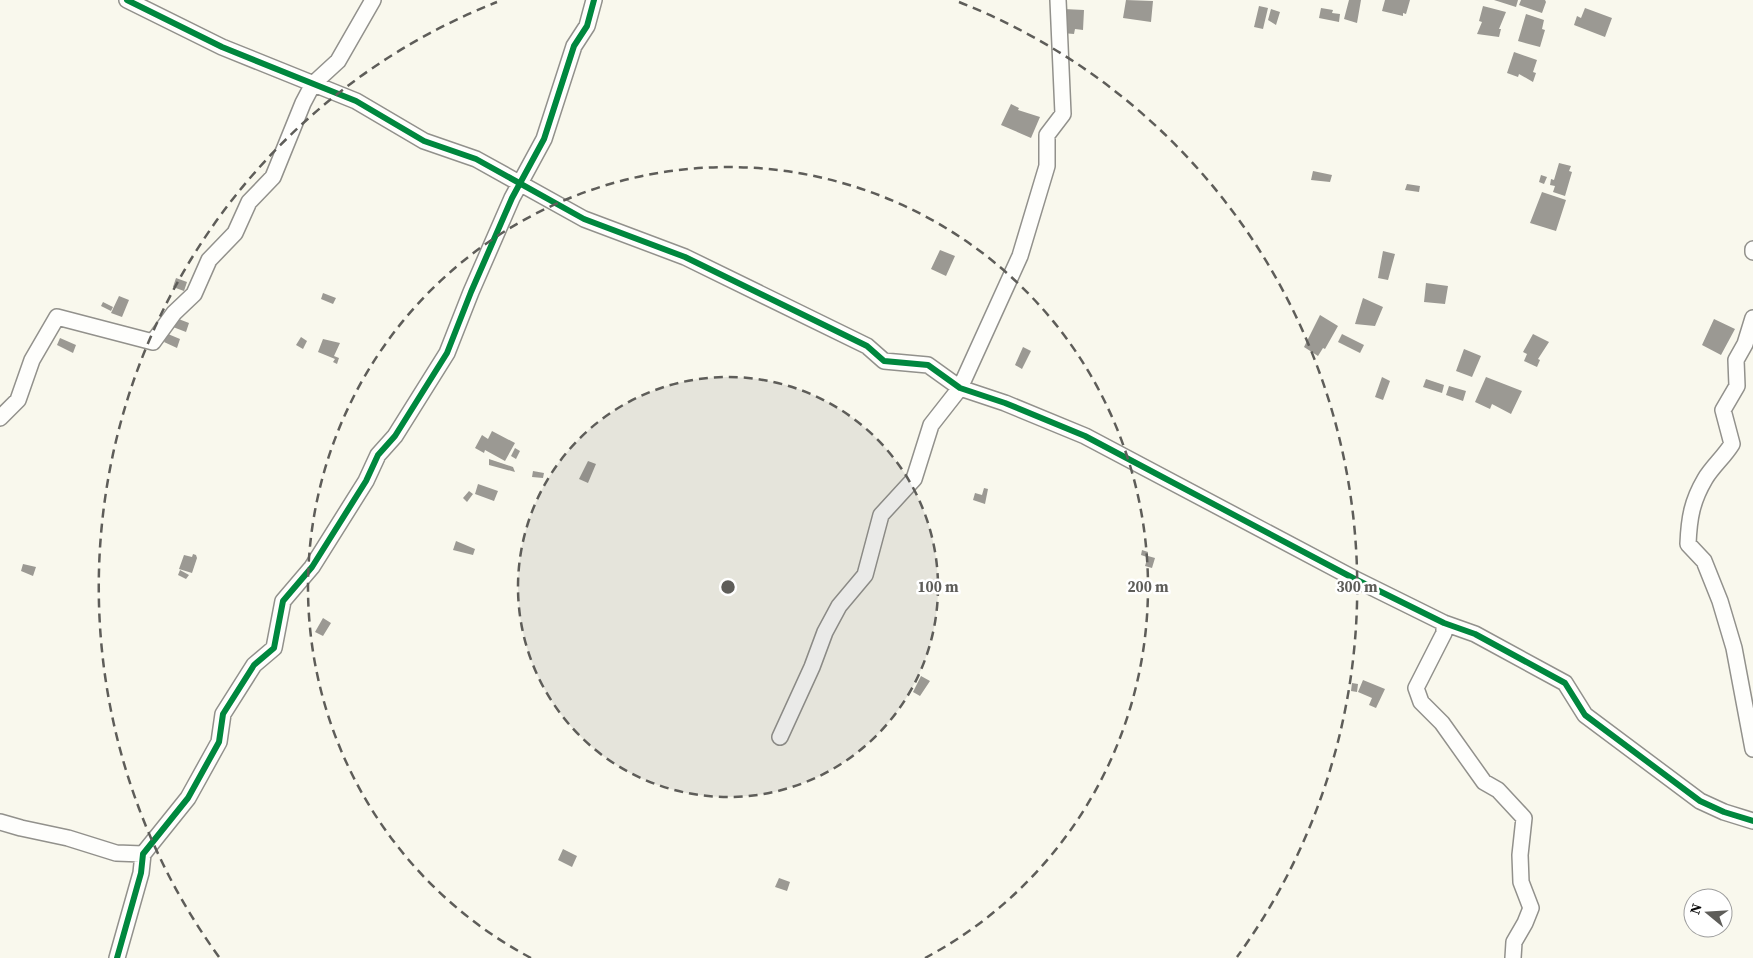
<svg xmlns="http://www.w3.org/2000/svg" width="1753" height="958" font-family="'Source Serif 4',serif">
  <rect width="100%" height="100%" fill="#f9f8ed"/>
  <!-- building -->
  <path fill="#9b9993" d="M1126,0l27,1 -2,21 -28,-4z
    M1349,0h12l-4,23 -13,-4z
    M1385,0h25l-4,14 -3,-1v3l-21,-5z
    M1494,0h24l-2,7z
    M1521,0h24l1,2 -4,11 -23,-8z
    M1259,6l9,2 -5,21 -9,-2z
    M1483,6l23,6 -7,17h2l-2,8 -22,-3 5,-12 -3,-1z
    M1321,8l12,2 -1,3 8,1 -1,8 -20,-4z
    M1585,8l27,10 -7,19 -31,-12 3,-9 4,2z
    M1064,9l20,1 -1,20 -8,-1 -1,5 -12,-1z
    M1271,9l9,3 -4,13 -8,-5z
    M1526,14l18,6 -2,9 3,1 -5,17 -22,-6z
    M1514,52l23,8 -4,12 3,1 -3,9 -14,-8 -1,3 -11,-4z
    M1011,104l8,4 -1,2 22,7 -9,21 -30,-13z
    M1559,163l12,3 -2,5 3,1 -7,24 -12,-4 2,-6 -5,-1 1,-6 3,1z
    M1313,171l19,4 -2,7 -19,-2z
    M1541,175l6,2 -3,7 -5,-2z
    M1407,184l13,2 -1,6 -14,-2z
    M1542,192l24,8 -10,31 -26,-8z
    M940,250l15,6 -9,20 -15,-7z
    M1383,251l12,3 -7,26 -10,-2z
    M176,278l11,4 -3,9 -11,-4z
    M1426,283l22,3 -3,18 -21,-2z
    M323,293l13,5 -3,6 -12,-5z
    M119,296l10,4 -7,17 -11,-4z
    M1363,298l20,9 -8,19 -20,-2z
    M103,302l10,5 -2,4 -10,-5z
    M1320,315l18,11 -13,23 -2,-1 -5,8 -14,-9z
    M176,318l13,5 -3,9 -13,-5z
    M1714,319l21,10 -14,26 -19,-10z
    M168,334l12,5 -3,9 -13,-6z
    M1342,334l22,11 -4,8 -22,-11z
    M1533,334l16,8 -11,17 2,1 -3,7 -13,-6 3,-7 -4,-2z
    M301,337l6,4 -4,8 -7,-4z
    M60,338l16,7 -3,8 -16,-8z
    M323,339l17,4 -6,13 5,2 -2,6 -4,-2 2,-3 -17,-7z
    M1023,347l8,4 -9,18 -7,-4z
    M1464,349l17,7 -9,21 -16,-6z
    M1382,377l8,4 -7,19 -8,-3z
    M1486,377l36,14 -11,23 -19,-10 -2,5 -15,-7z
    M1426,379l18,6 -2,8 -19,-6z
    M1449,386l17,5 -3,10 -17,-6z
    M492,431l23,12 -10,18 -20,-11 -1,3 -9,-5 7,-13 6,4z
    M515,448l5,3 -4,8 -5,-3z
    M489,459l24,8 2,5 -26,-7z
    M588,461l8,3 -8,19 -9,-4z
    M533,471l11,2 -1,5 -11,-1z
    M478,484l20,7 -4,10 -19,-7z
    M984,488l4,1 -3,15 -12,-4 2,-7 7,2z
    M469,491l4,3 -6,8 -4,-4z
    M456,541l19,8 -2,6 -20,-5z
    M1142,550l6,2 -1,5 -6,-2z
    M193,554l3,1 1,3 -5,15 -13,-4 5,-14 8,2z
    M1148,556l7,2 -3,10 -7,-2z
    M23,564l13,3 -3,9 -12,-5z
    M180,570l9,5 -3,4 -8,-4z
    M323,618l8,5 -8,13 -8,-4z
    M921,676l9,5 -10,15 -7,-4z
    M1363,680l22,9 -9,19 -7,-3 3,-7 -14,-6z
    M1352,683l6,1 -1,8 -6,-1z
    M563,849l14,7 -5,11 -14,-7z
    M779,878l11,4 -3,9 -12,-4z"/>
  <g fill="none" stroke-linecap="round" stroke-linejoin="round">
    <defs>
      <path id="minor" d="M127,0l95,47 134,54 68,40 52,18 108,60 101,38 182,89 17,15 44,4 32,23 45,15 80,33 268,142 91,45 31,11 90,49 20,32 115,86 24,11 29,9
        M1753,249v3
        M1753,318l-8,26 -9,16 1,26 -14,24 9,34c-8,13 -20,23 -27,35 -13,22 -16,39 -17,65l16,17 16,40 14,47 19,101
        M0,418l18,-18 14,-40 25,-43 96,25 21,-29 20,-19 15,-34 26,-27 14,-31 24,-25 30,-74 10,-19 25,-23 35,-61
        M1444,623v10l-28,55 5,14 21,21 42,59 14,8 26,28 -4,37 1,27 10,26 -6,15 -11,19 -1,16
        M780,737l32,-70 13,-35 14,-26 26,-31 16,-60 33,-36 17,-54 29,-37 60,-132 27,-90v-31l16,-21 -5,-114
        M0,822l21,6 47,10 48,15 27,1
        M117,958l24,-85 2,-19 45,-56 31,-56 4,-28 31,-49 20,-17 9,-47 29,-34 54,-86 12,-26 17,-19 52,-83 24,-61 41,-94 32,-59 30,-93 13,-20 7,-26"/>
    </defs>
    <!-- minor casing -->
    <use href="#minor" stroke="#92918c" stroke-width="18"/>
    <!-- minor -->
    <use href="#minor" stroke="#fefefc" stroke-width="15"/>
    <defs>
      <path id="cycleway" d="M127,0l95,47 134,54 68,40 52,18 108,60 101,38 182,89 17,15 44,4 32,23 45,15 80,33 268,142 91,45 31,11 90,49 20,32 115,86 24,11 29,9
        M117,958l24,-85 2,-19 45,-56 31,-56 4,-28 31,-49 20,-17 9,-47 29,-34 54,-86 12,-26 17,-19 52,-83 24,-61 41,-94 32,-59 30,-93 13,-20 7,-26"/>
    </defs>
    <!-- cycleway casing -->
    <use href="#cycleway" stroke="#fff" stroke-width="9"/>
    <!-- cycleway -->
    <use href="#cycleway" stroke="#00873e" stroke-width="6"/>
  </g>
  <!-- distance rings -->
  <circle cx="728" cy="587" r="210" fill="#5e5d59" fill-opacity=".12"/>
  <g fill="none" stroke="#5e5d59" stroke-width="2.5" stroke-dasharray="9 6">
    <circle cx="728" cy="587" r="210"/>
    <path d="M531 958A420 420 0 1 1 925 958"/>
    <path d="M219 957A629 629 0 0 1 497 2M959 2A629 629 0 0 1 1237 957"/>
  </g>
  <circle cx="728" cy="587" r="8" fill="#5e5d59" stroke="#fff" stroke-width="2.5"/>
  <g font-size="15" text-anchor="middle" font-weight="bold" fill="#5e5d59" stroke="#fff" stroke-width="5" stroke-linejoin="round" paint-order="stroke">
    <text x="938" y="592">100 m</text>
    <text x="1148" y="592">200 m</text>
    <text x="1357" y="592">300 m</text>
  </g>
  <!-- north arrow -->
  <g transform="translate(1708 913) rotate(288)"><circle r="24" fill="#ffffff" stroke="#9d9d9d"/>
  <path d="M0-4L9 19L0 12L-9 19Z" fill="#5e5d59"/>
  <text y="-8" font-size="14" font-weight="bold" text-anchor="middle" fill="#0a0a0a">N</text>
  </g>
</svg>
